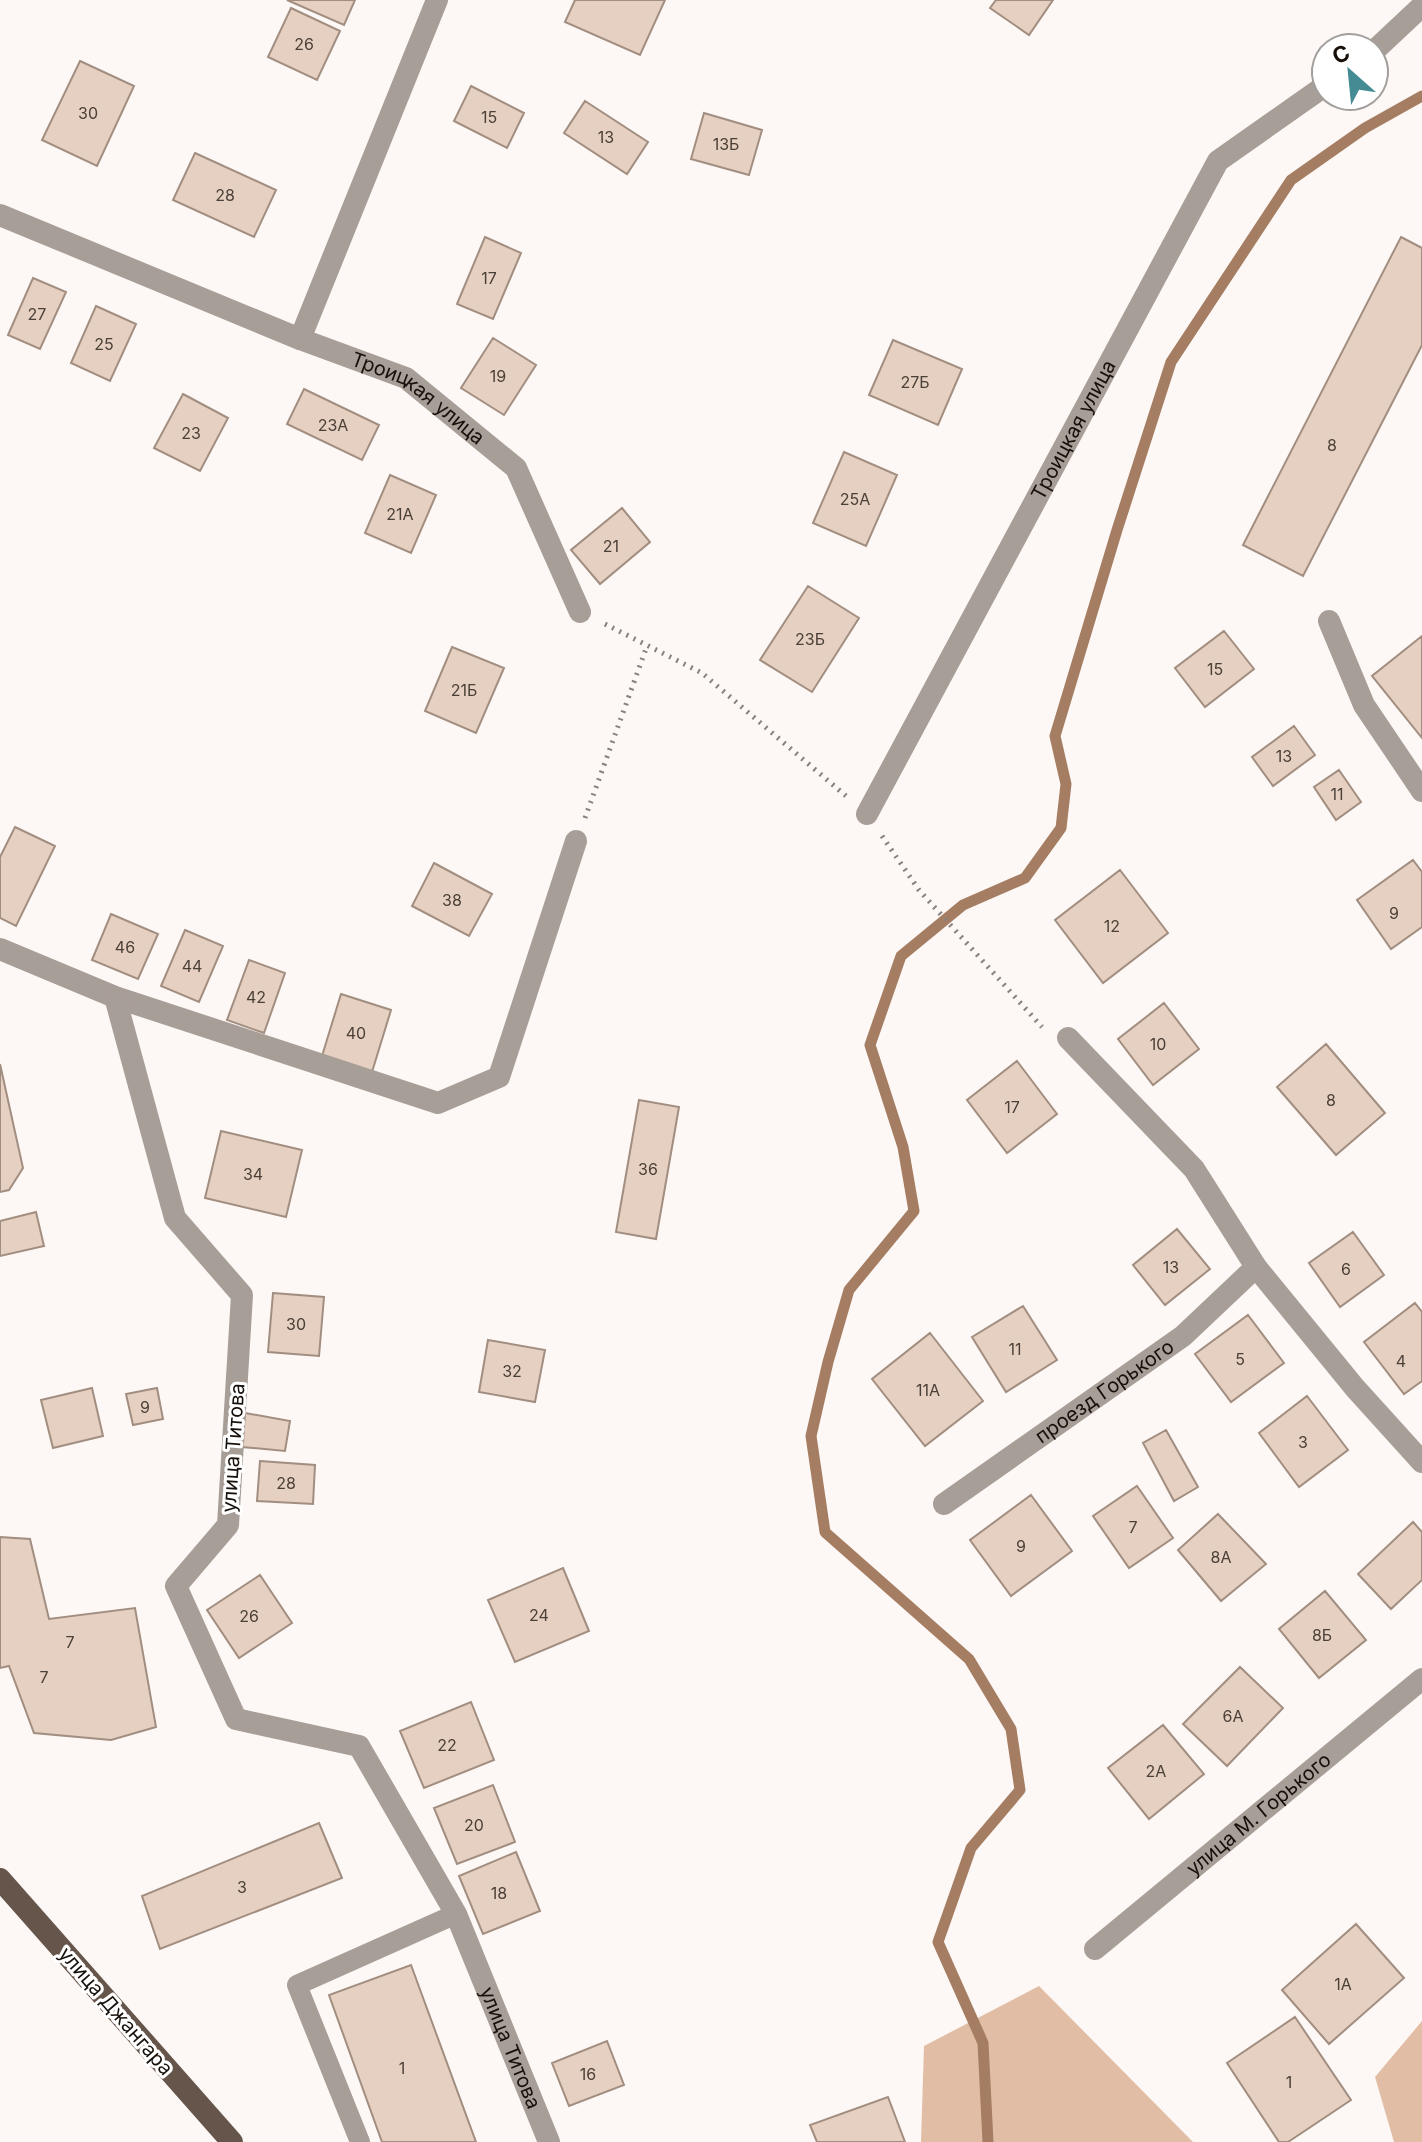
<svg xmlns="http://www.w3.org/2000/svg" width="1422" height="2142" font-family="Inter,sans-serif">
  <rect width="100%" height="100%" fill="#fdf8f5"/>
  <!-- green -->
  <path fill="#e2bda5" d="M1039,1986l154,156h-272l3,-96z
    M1422,2021v121h-28l-19,-65z"/>
  <g fill="none" stroke-linecap="round" stroke-linejoin="round">
    <!-- stream -->
    <path stroke="#a57d62" stroke-width="11" d="M988,2142l-5,-99 -45,-101 33,-94 49,-58 -9,-61 -42,-70 -144,-127 -14,-96 17,-74 21,-72 65,-79 -11,-64 -33,-102 31,-89 62,-51 62,-27 36,-50 5,-44 -11,-48 62,-206 54,-168 120,-182 74,-52 57,-32"/>
  </g>
  <!-- building -->
  <path fill="#e6d0c1" stroke="#a28e80" stroke-width="2" d="M287,0h68l-11,25z
    M575,0h90l-25,55 -75,-33z
    M996,0h57l-24,35 -39,-27z
    M291,8l49,23 -23,49 -49,-23z
    M80,61l54,25 -37,80 -55,-26z
    M471,86l53,27 -17,35 -53,-27z
    M585,101l63,41 -21,32 -63,-41z
    M704,113l58,17 -13,45 -58,-16z
    M195,153l81,37 -22,47 -81,-37z
    M485,237l36,16 -28,66 -36,-15z
    M1401,237l21,11v97l-119,231 -60,-31z
    M33,278l33,14 -26,57 -32,-14z
    M96,306l40,18 -26,57 -39,-18z
    M493,338l43,27 -32,50 -43,-27z
    M893,340l69,29 -24,56 -69,-30z
    M304,389l75,36 -17,35 -75,-36z
    M183,394l45,24 -28,53 -46,-23z
    M844,452l53,23 -31,71 -53,-23z
    M390,475l46,20 -25,58 -46,-20z
    M622,508l28,34 -50,42 -29,-34z
    M808,586l51,32 -47,74 -52,-32z
    M1224,631l30,38 -49,38 -30,-39z
    M1422,636v102l-50,-62z
    M452,647l52,21 -28,65 -51,-22z
    M1294,726l21,29 -42,31 -21,-29z
    M1339,770l22,32 -25,18 -22,-33z
    M15,827l40,19 -39,80 -16,-8v-61z
    M1413,860l9,12v55l-31,22 -34,-49z
    M434,863l58,31 -23,42 -57,-30z
    M1120,870l48,63 -65,50 -48,-63z
    M111,914l47,20 -20,45 -46,-19z
    M185,930l38,16 -24,56 -38,-16z
    M249,960l36,13 -21,60 -37,-13z
    M341,994l50,16 -19,62 -50,-16z
    M1164,1003l35,46 -46,36 -35,-46z
    M1326,1044l59,69 -49,42 -59,-68z
    M1017,1061l40,53 -50,39 -40,-53z
    M0,1064l23,104 -14,22 -9,2z
    M639,1100l40,7 -23,132 -40,-7z
    M221,1131l81,19 -16,67 -81,-19z
    M36,1212l8,34 -44,10v-35z
    M1177,1229l33,40 -45,36 -32,-40z
    M1353,1232l31,43 -44,32 -31,-44z
    M273,1293l51,4 -5,59 -51,-4z
    M1415,1303l7,9v69l-18,13 -40,-52z
    M1023,1306l34,54 -51,32 -34,-55z
    M1248,1315l36,48 -53,39 -36,-48z
    M930,1333l53,68 -58,45 -53,-67z
    M488,1340l57,10 -10,52 -56,-10z
    M92,1388l11,48 -50,12 -12,-48z
    M157,1388l6,31 -30,6 -7,-31z
    M1307,1396l41,54 -49,37 -40,-54z
    M245,1413l45,8 -5,30 -43,-4z
    M1166,1430l32,57 -24,14 -31,-58z
    M260,1461l55,4 -2,39 -56,-3z
    M1137,1486l36,52 -44,30 -36,-52z
    M1031,1495l41,56 -61,45 -41,-56z
    M1218,1514l48,50 -45,37 -43,-51z
    M1413,1522l9,10v48l-31,29 -33,-35z
    M0,1537l30,2 19,80 86,-11 21,119 -45,13 -77,-7 -25,-67 -9,2z
    M563,1568l26,63 -74,31 -27,-62z
    M260,1575l32,48 -53,35 -32,-48z
    M1325,1591l41,49 -47,38 -40,-49z
    M1240,1667l43,41 -56,58 -44,-42z
    M471,1702l23,58 -70,28 -24,-57z
    M1163,1725l41,49 -55,45 -41,-51z
    M493,1785l22,57 -58,22 -23,-56z
    M319,1823l23,55 -182,71 -18,-53z
    M516,1852l24,59 -57,23 -24,-58z
    M1356,1924l48,54 -75,66 -47,-54z
    M411,1965l65,177h-94l-53,-147z
    M1295,2017l56,83 -63,42h-9l-52,-79z
    M607,2041l17,44 -55,21 -17,-43z
    M888,2097l17,45h-88l-7,-17z"/>
  <g fill="none" stroke-linecap="round" stroke-linejoin="round">
    <!-- path -->
    <path stroke="#88827e" stroke-width="5" stroke-dasharray="2 6" stroke-linecap="butt" d="M605,624l97,49 144,123
      M585,818l62,-172
      M882,836l37,54 123,137"/>
    <!-- service -->
    <path stroke="#a89e98" stroke-width="20" d="M360,2142l-63,-157 159,-71"/>
    <!-- minor -->
    <g stroke="#a89e98" stroke-width="22">
      <path d="M1374,51l48,-45"/>
      <path id="s1" d="M0,215l300,124 106,39 110,90 64,144"/>
      <path d="M300,339l137,-339"/>
      <path d="M1329,621l35,84 58,86"/>
      <path id="s2" d="M867,814l351,-653 108,-76"/>
      <path d="M0,949l115,48 323,106 61,-26 77,-236"/>
      <path id="s3" d="M115,997l60,221 67,77 -14,230 -52,61 60,133 123,27 97,168 93,228"/>
      <path d="M1068,1038l126,131 62,98 99,121 67,74"/>
      <path id="s4" d="M944,1504l239,-168 73,-69"/>
      <path id="s5" d="M1095,1949l327,-270"/>
    </g>
    <!-- primary -->
    <path stroke="#65554a" stroke-width="22" d="M0,1879l232,263"/>
  </g>
  <g text-anchor="middle" stroke-width="6" stroke-linejoin="round" paint-order="stroke">
    <!-- number labels -->
    <g font-size="16" fill="#4b4038">
      <text x="304" y="50">26</text>
      <text x="88" y="119">30</text>
      <text x="489" y="123">15</text>
      <text x="606" y="143">13</text>
      <text x="726" y="150">13Б</text>
      <text x="225" y="201">28</text>
      <text x="489" y="284">17</text>
      <text x="37" y="320">27</text>
      <text x="104" y="350">25</text>
      <text x="498" y="382">19</text>
      <text x="915" y="388">27Б</text>
      <text x="333" y="431">23А</text>
      <text x="191" y="439">23</text>
      <text x="1332" y="451">8</text>
      <text x="855" y="505">25А</text>
      <text x="400" y="520">21А</text>
      <text x="611" y="552">21</text>
      <text x="810" y="645">23Б</text>
      <text x="1215" y="675">15</text>
      <text x="464" y="696">21Б</text>
      <text x="1284" y="762">13</text>
      <text x="1337" y="800">11</text>
      <text x="452" y="906">38</text>
      <text x="1394" y="919">9</text>
      <text x="1112" y="932">12</text>
      <text x="125" y="953">46</text>
      <text x="192" y="972">44</text>
      <text x="256" y="1003">42</text>
      <text x="356" y="1039">40</text>
      <text x="1158" y="1050">10</text>
      <text x="1331" y="1106">8</text>
      <text x="1012" y="1113">17</text>
      <text x="648" y="1175">36</text>
      <text x="253" y="1180">34</text>
      <text x="1171" y="1273">13</text>
      <text x="1346" y="1275">6</text>
      <text x="296" y="1330">30</text>
      <text x="1015" y="1355">11</text>
      <text x="1240" y="1365">5</text>
      <text x="1401" y="1367">4</text>
      <text x="512" y="1377">32</text>
      <text x="928" y="1396">11А</text>
      <text x="145" y="1413">9</text>
      <text x="1303" y="1448">3</text>
      <text x="286" y="1489">28</text>
      <text x="1133" y="1533">7</text>
      <text x="1021" y="1552">9</text>
      <text x="1221" y="1563">8А</text>
      <text x="539" y="1621">24</text>
      <text x="249" y="1622">26</text>
      <text x="1322" y="1641">8Б</text>
      <text x="70" y="1648">7</text>
      <text x="44" y="1683">7</text>
      <text x="1233" y="1722">6А</text>
      <text x="447" y="1751">22</text>
      <text x="1156" y="1777">2А</text>
      <text x="474" y="1831">20</text>
      <text x="242" y="1893">3</text>
      <text x="499" y="1899">18</text>
      <text x="1343" y="1990">1А</text>
      <text x="402" y="2074">1</text>
      <text x="588" y="2080">16</text>
      <text x="1289" y="2088">1</text>
    </g>
    <!-- street labels -->
    <g font-size="20" fill="#17100b" stroke="#fff">
      <text dy="7" stroke="none"><textPath href="#s1" startOffset="458">Троицкая улица</textPath></text>
      <text dy="7" stroke="none"><textPath href="#s2" startOffset="436">Троицкая улица</textPath></text>
      <text dy="7" stroke="none"><textPath href="#s4" startOffset="196">проезд Горького</textPath></text>
      <text transform="translate(233 1448) rotate(-86)" y="7">улица Титова</text>
      <text dy="7" stroke="none"><textPath href="#s5" startOffset="212">улица М. Горького</textPath></text>
      <text transform="translate(116 2011) rotate(49)" y="7">улица Джангара</text>
      <text dy="7" stroke="none"><textPath href="#s3" startOffset="1252">улица Титова</textPath></text>
    </g>
  </g>
  <!-- north arrow -->
  <g transform="translate(1350 72) rotate(333)"><circle r="38" fill="#ffffff" stroke="#a29f9d" stroke-width="2"/>
  <path d="M0-6L14 30L0 20L-14 30Z" fill="#448b93"/>
  <text y="-12" font-size="22" font-weight="bold" text-anchor="middle" fill="#17100b">С</text>
  </g>
</svg>
